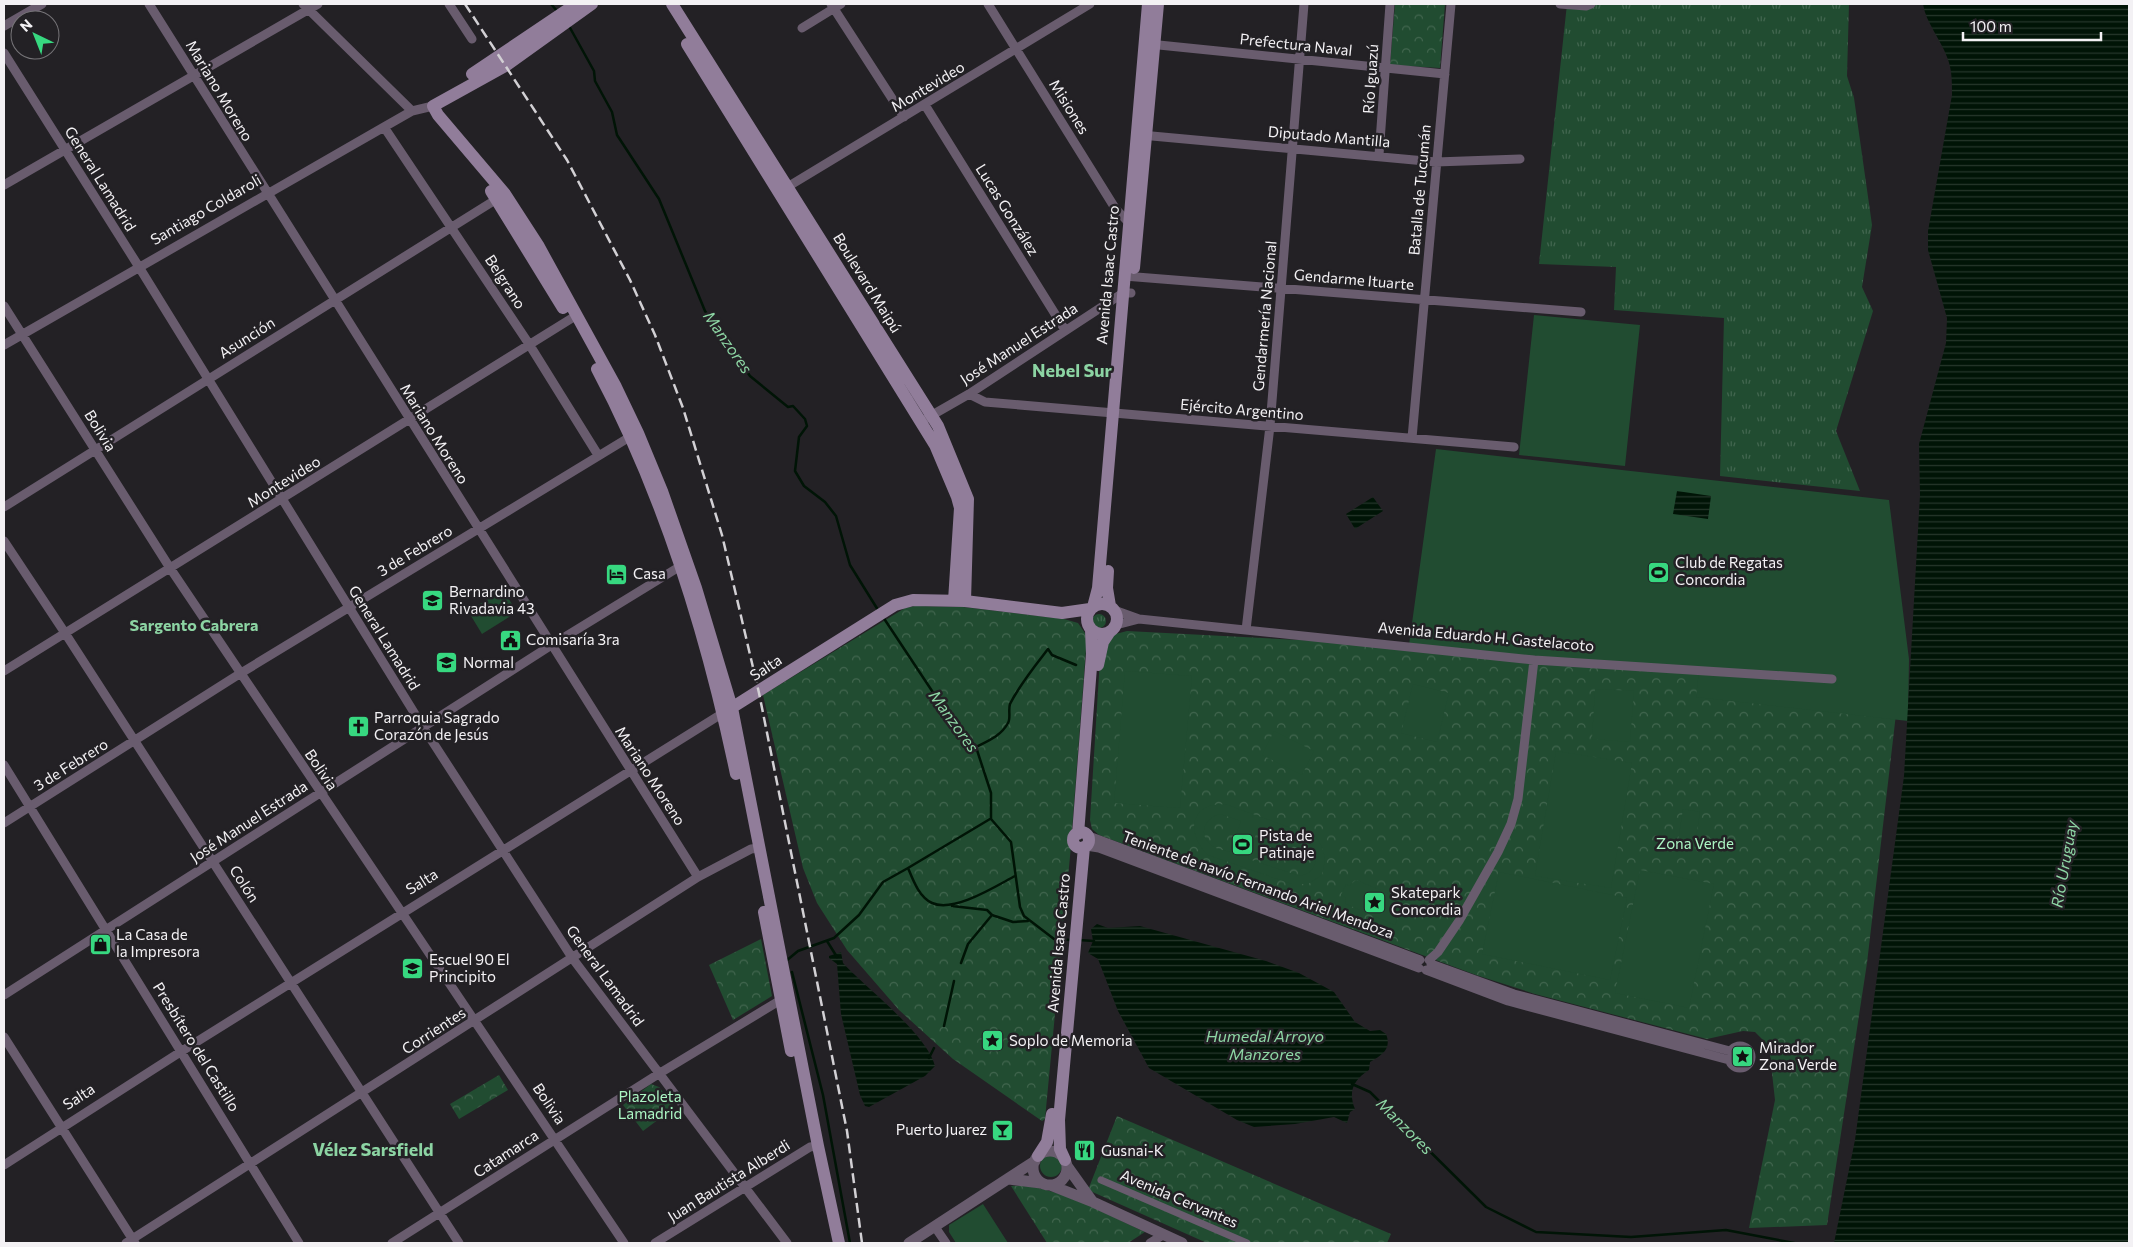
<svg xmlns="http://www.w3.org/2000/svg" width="2133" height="1247" font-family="Commissioner,sans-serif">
  <defs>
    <pattern id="grass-tufts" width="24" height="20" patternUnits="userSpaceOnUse" patternTransform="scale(1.25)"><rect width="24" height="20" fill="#214c31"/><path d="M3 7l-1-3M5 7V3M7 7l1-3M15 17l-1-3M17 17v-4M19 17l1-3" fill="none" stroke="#42664f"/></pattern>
    <pattern id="park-crowns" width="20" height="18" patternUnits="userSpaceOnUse" patternTransform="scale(1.25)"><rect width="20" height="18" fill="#214c31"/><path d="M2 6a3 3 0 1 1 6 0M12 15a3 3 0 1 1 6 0" fill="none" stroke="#42664f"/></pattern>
    <pattern id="water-rules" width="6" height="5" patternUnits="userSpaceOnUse" patternTransform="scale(1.25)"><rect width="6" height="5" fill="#001406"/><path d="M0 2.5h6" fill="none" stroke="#26372b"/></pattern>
  </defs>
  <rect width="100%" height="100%" fill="#232125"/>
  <!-- grass -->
  <path fill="url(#grass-tufts)" d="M1567,4h282l-2,72 7,22 18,127 -10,62 11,24 -37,120 24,60 -140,-15 4,-158 -110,-8 2,-43 -77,-3z
    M1092 621a7 7 0 1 1 14 0a7 7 0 1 1-14 0Z"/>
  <!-- park -->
  <path fill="url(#park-crowns)" d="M1395,4h50l-5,64 -50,-3z
    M915,606l48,1 101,12 14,4 9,13 -15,194 -4,9 3,7 -26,273 -3,2 -89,-62 -54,-49 -52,-60 -30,-47 -14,-35 -40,-173 142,-87z
    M1127,631l774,40 -34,292 -40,262 -78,3 26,-128 -5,-45 -5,-13 -10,-10 -12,-1 -36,8 -172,-45 -59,-19 -377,-140 -7,-6 -2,-9 10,-162 12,-23z
    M761,939l11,57 -39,24 -24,-55z
    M499,1075l9,15 -49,29 -9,-15z
    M651,1084l8,3 16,20 -32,24 -20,-26z
    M1117,1116l274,118 -4,9h-180l-119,-53z
    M1011,1186c42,-3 96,29 134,46l-17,11h-81z"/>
  <!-- garden -->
  <path fill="#214c31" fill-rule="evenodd" d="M1534,315l106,10 -15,141 -106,-11z
    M1436,449l453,51 20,159 -1,62 -212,-24 3,-27 -290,-25z
    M503,590l14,22 -35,22 -14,-23z
    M1125,671l67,5 -12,132 -66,-5z
    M1413,684l36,9 -12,49 -36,-9z
    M1595,689l39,2 -4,51 -38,-3z
    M1274,731l40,20 -12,24 -40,-20z
    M1556,751l76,12 -21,125 -76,-12z
    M1225,804l91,33c10,14 10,22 6,38l-14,9h-16l-84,-29c-14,-12 -23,-39 1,-49 4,-2 11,-1 16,-2zM1220,814l21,7 -11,31c-7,-2 -17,-3 -22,-10 -10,-12 0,-25 12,-28zM1258,827c16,4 66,14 57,37 -3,8 -8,10 -15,12l-52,-17z
    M1683,809l17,3 -6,39 -17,-3z
    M1640,870l74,14 -25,124 -74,-15z
    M1499,872l128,26 -17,82 -128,-26z
    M1356,880l49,20 -10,25 -49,-21 -1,-7 -4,-2 5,-11 3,2z
    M1040 1166a11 11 0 1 1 22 0a11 11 0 1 1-22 0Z
    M983,1204l25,39h-52l-7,-11v-7z"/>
  <!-- water -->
  <path fill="url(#water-rules)" d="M1923,4h206v1239h-295l21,-103 49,-364 16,-281 -1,-51 27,-101 1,-25 -19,-68v-19l24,-136c0,-14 0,-26 -5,-38 -7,-19 -21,-34 -24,-53z
    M1677,491l34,5 -3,23 -35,-5z
    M1373,497l10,14 -28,18 -9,-15z
    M1097,924l11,4 32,-2 126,35 33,12 35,19 21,30 15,9 10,-1 6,4c6,15 -4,21 -16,28l-1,8c-16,10 -21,22 -14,39l-5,3 -3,11 -13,-6 -39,7 -41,3 -17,-7 -88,-52 -31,-57 -20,-52 -10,-6 5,-12 -2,-12z
    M841,952l2,11c24,26 84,71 92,103l-10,10 -56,31 -4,-1 -5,-11 -19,-81 -4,-50 -8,-6v-2z"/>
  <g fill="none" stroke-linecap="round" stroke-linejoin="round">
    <!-- stream -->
    <path stroke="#001406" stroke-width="2.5" d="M551,4l7,8
      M569,26l25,45 1,10 17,31 5,23 42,64 46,112 45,65 38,31 5,-1 12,13 2,7 -8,11 -4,34 9,15 21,16 11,14 14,49 28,45
      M883,617l59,89 34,41 15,46v26l20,23 9,65 4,9 30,23 17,1
      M976,747c12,-6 25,-11 32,-24 3,-5 0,-13 2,-19 10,-20 24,-37 38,-55l4,6 24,10
      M908,868l82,-49
      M952,906l35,4 5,5
      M1079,940l15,1
      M827,941l10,16
      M786,961l12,-10 36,-13 25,-23 24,-33 25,-14c5,12 11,29 24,35 22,10 64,-17 83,-27
      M961,963l7,-19 24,-29 21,7 15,-1
      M792,972l31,123 27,148
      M944,1026l10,-45
      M929,1058l5,-10
      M1352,1084l18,8 116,115 50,25 95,5 95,-7 68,13"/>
    <!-- pedestrian -->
    <path stroke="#695c6e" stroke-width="7" d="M1101,1180l146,63"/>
    <!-- minor -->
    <path stroke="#695c6e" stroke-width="9" d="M149,4c181,293 364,584 549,873
      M303,4l109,107
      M449,4l23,35
      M831,4l73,113
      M988,4l127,204 14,15
      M1560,4l26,2 5,-2
      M4,26l38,-22
      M802,28l39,-24
      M1149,44l296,30
      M4,53l135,214 284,460 150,232 214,284
      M925,105l140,225
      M384,127l145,217 69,111
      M1141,135l295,27 84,-3
      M1379,155l11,-151
      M4,185l314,-181
      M784,189l306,-185
      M1124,276l457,36
      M4,306l166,262 454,675
      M4,345l380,-218 28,-16 21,-5
      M969,394l16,8 529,45
      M927,418l42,-24 154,-101h8
      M1412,438l39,-434
      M4,507l496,-310
      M4,541l61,92 394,610
      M1114,610l25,9 395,41 298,19
      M1116,625l23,-6
      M1246,630l24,-204 34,-422
      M4,671l573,-356
      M4,765l295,478
      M4,823l237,-150 392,-238
      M1086,835l334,125
      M1086,846l13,2 320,120
      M1429,960l9,-8 21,-31 39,-69 13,-28 7,-25 16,-139
      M1431,964l83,30 216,57
      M1426,970l82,31 221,59
      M4,995l546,-349 129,-79 7,-2
      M4,1037l131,206
      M1729 1057a11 11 0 1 1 22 0a11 11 0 1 1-22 0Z
      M4,1165l178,-114 541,-338
      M935,1227l11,16
      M126,1243l572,-366 53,-28 9,-1
      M392,1243l268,-170 124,-75
      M655,1243l155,-96 8,-1
      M1150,1243l13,-8"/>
    <!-- tertiary -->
    <path stroke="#695c6e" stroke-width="11" d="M1033 1168a17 17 0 1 1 34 0a17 17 0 1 1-34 0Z
      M1067,1166l25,35
      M1009,1179l32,4
      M1050,1185l43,17 89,41
      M909,1243l126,-82"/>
    <!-- secondary -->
    <path stroke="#917d9a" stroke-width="12" d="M592,4l-85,61 -74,41 5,9 67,79 33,51 78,142 22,46 24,58 34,97 36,120 86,438 21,97
      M672,4l266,422 30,73 -3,102
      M687,44l248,401 22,52 3,11 -6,93
      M472,74l104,-70
      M491,191l72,117
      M1134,268l24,-264
      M597,369c67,126 110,266 139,405
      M1108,571l-1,17 3,18
      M1087 619a15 15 0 1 1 30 0a15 15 0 1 1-30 0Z
      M1093,607l5,-19 50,-584
      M1098,665l5,-23 6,-9
      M725,712l170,-107 18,-5 52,1 97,12 28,-4
      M1073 840a8 8 0 1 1 16 0a8 8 0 1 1-16 0Z
      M1078,834l14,-180 -1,-24
      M764,912l27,139
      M1038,1156l9,-14 5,-28
      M1065,1160l-5,-11 -1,-29 25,-273"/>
    <!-- rail -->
    <path stroke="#d2d0d4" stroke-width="2.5" stroke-dasharray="10 5" stroke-linecap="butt" d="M465,4l102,156 63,120 25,55 28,73 39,127 37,158 88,438 15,112"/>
  </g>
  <!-- icons -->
  <defs>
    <symbol id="stadium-square" viewBox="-11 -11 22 22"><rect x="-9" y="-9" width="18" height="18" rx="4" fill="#37d880" stroke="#232125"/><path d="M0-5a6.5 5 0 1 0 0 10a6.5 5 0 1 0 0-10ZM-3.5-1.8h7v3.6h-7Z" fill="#111"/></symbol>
    <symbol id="hotel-square" viewBox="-11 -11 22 22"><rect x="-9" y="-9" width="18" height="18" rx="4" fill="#37d880" stroke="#232125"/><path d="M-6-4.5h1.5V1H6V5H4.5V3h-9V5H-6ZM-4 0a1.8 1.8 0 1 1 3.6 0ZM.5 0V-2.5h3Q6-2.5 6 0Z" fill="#111"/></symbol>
    <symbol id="school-square" viewBox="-11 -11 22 22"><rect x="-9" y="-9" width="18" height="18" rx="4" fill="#37d880" stroke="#232125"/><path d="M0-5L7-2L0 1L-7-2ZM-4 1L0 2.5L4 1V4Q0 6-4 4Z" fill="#111"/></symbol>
    <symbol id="civic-square" viewBox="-11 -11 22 22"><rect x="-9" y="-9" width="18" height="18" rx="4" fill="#37d880" stroke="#232125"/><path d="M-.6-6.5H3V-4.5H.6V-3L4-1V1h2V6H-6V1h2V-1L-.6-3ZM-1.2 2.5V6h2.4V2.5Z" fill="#111"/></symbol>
    <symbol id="church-square" viewBox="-11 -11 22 22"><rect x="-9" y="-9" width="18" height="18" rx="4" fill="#37d880" stroke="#232125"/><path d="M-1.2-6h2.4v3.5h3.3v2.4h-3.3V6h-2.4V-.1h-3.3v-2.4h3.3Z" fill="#111"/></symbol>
    <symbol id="sight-square" viewBox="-11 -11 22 22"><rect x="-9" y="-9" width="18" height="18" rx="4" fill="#37d880" stroke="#232125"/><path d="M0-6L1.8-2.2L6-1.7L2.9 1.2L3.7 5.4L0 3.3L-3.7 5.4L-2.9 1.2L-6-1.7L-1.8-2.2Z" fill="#111"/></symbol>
    <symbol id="shop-square" viewBox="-11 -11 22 22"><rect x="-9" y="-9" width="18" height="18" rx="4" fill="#37d880" stroke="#232125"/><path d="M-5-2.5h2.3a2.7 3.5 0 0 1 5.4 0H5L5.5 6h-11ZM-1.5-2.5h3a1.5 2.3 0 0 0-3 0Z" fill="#111"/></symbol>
    <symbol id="bar-square" viewBox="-11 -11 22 22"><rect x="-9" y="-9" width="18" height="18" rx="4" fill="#37d880" stroke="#232125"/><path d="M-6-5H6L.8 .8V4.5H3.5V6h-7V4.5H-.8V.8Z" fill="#111"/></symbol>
    <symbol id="restaurant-square" viewBox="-11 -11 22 22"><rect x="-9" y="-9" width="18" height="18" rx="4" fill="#37d880" stroke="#232125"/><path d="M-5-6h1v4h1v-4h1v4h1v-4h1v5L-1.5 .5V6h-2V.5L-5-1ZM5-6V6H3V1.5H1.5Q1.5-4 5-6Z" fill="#111"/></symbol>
  </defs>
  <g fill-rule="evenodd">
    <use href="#stadium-square" x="1646" y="560" width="25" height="25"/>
    <use href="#hotel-square" x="604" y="562" width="25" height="25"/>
    <use href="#school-square" x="420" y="588" width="25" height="25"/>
    <use href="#civic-square" x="498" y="628" width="25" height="25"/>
    <use href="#school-square" x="434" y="650" width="25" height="25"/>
    <use href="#church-square" x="346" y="714" width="25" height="25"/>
    <use href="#stadium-square" x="1230" y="832" width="25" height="25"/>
    <use href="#sight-square" x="1362" y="890" width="25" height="25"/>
    <use href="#shop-square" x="88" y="932" width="25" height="25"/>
    <use href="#school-square" x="400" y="956" width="25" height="25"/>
    <use href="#sight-square" x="980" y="1028" width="25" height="25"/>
    <use href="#sight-square" x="1730" y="1044" width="25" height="25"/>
    <use href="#bar-square" x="990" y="1118" width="25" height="25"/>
    <use href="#restaurant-square" x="1072" y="1138" width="25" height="25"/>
  </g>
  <g text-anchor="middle" stroke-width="5" stroke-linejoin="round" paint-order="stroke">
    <!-- street labels -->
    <g font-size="15" fill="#f3f1f4" stroke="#232125">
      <text transform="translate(1296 45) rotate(6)" y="5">Prefectura Naval</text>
      <text transform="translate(1371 79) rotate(-86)" y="5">Río Iguazú</text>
      <text transform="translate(928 87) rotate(-31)" y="5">Montevideo</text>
      <text transform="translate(219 91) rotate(59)" y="5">Mariano Moreno</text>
      <text transform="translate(1069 107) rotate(58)" y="5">Misiones</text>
      <text transform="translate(1329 137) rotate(5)" y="5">Diputado Mantilla</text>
      <text transform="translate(100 179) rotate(58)" y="5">General Lamadrid</text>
      <text transform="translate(1420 190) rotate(-85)" y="5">Batalla de Tucumán</text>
      <text transform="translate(206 210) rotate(-30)" y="5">Santiago Coldaroli</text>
      <text transform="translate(1007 210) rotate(58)" y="5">Lucas González</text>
      <text transform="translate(1108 275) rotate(-85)" y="5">Avenida Isaac Castro</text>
      <text transform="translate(1354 280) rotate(5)" y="5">Gendarme Ituarte</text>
      <text transform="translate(505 282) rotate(57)" y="5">Belgrano</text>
      <text transform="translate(867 283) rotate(58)" y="5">Boulevard Maipú</text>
      <text transform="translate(1265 316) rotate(-85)" y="5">Gendarmería Nacional</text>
      <text transform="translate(247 338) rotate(-32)" y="5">Asunción</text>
      <text transform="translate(1019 344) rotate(-33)" y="5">José Manuel Estrada</text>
      <text transform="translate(1242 410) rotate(5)" y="5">Ejército Argentino</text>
      <text transform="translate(100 431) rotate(58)" y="5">Bolivia</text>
      <text transform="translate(434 434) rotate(58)" y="5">Mariano Moreno</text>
      <text transform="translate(284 482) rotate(-32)" y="5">Montevideo</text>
      <text transform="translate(415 551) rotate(-31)" y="5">3 de Febrero</text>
      <text transform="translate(1486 637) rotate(5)" y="5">Avenida Eduardo H. Gastelacoto</text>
      <text transform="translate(384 638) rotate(58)" y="5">General Lamadrid</text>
      <text transform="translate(766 668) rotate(-33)" y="5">Salta</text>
      <text transform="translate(71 765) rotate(-32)" y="5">3 de Febrero</text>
      <text transform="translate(321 770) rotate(56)" y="5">Bolivia</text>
      <text transform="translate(650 776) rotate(57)" y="5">Mariano Moreno</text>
      <text transform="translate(249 822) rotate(-33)" y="5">José Manuel Estrada</text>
      <text transform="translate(422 882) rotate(-32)" y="5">Salta</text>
      <text transform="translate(244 884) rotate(57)" y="5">Colón</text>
      <text transform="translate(1258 885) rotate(20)" y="5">Teniente de navío Fernando Ariel Mendoza</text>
      <text transform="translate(1059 943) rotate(-85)" y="5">Avenida Isaac Castro</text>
      <text transform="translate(605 976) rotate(54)" y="5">General Lamadrid</text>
      <text transform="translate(434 1031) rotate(-33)" y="5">Corrientes</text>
      <text transform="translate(196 1047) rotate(58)" y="5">Presbítero del Castillo</text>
      <text transform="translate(79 1097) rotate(-33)" y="5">Salta</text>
      <text transform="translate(549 1104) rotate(56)" y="5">Bolivia</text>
      <text transform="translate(506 1154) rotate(-33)" y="5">Catamarca</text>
      <text transform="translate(729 1181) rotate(-32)" y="5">Juan Bautista Alberdi</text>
      <text transform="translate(1179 1199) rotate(23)" y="5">Avenida Cervantes</text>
    </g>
    <!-- poi labels -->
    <g font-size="15" fill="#f3f1f4" stroke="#232125" text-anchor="start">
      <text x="1675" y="568">Club de Regatas<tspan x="1675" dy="17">Concordia</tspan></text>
      <text x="633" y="579">Casa</text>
      <text x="449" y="597">Bernardino<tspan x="449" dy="17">Rivadavia 43</tspan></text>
      <text x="526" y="645">Comisaría 3ra</text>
      <text x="463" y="668">Normal</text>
      <text x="374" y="723">Parroquia Sagrado<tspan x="374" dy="17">Corazón de Jesús</tspan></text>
      <text x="1259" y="841">Pista de<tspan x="1259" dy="17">Patinaje</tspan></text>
      <text x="1391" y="898">Skatepark<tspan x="1391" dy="17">Concordia</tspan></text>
      <text x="116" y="940">La Casa de<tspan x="116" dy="17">la Impresora</tspan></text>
      <text x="429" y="965">Escuel 90 El<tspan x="429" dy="17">Principito</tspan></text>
      <text x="1009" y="1046">Soplo de Memoria</text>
      <text x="1759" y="1053">Mirador<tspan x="1759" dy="17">Zona Verde</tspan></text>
      <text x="987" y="1135" text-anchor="end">Puerto Juarez</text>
      <text x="1101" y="1156">Gusnai-K</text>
    </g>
    <!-- park labels -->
    <g font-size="15" fill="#acf7c4" stroke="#232125">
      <text x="1695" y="849">Zona Verde</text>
      <text x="650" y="1102">Plazoleta<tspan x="650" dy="17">Lamadrid</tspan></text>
    </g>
    <!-- water labels -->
    <g font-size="16" font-style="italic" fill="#8ed7a5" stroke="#232125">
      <text transform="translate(728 342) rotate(55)" y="6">Manzores</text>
      <text transform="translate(954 721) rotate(54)" y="6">Manzores</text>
      <text transform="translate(2064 864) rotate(-80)" y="6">Río Uruguay</text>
      <text x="1265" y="1042">Humedal Arroyo<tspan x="1265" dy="18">Manzores</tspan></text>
      <text transform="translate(1405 1126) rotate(45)" y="6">Manzores</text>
    </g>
    <!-- neighbourhood labels -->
    <g font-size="16" font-weight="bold" fill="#8cd4a3" stroke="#232125">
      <text x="194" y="631">Sargento Cabrera</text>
    </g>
    <!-- quarter labels -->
    <g font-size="18" font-weight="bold" fill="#8cd4a3" stroke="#232125">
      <text x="1072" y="377">Nebel Sur</text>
      <text x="373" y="1156">Vélez Sarsfield</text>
    </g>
  </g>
  <!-- border -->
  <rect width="2133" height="1247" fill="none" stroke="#f3f1f4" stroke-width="10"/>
  <!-- north arrow -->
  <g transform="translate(35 35) rotate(317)"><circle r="24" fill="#232125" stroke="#767478"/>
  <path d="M0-4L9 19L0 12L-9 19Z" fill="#37d880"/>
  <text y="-8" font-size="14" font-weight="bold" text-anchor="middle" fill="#f3f1f4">N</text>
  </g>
  <!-- scale -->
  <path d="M1963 32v8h138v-8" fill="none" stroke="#f3f1f4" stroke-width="2.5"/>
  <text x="1970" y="32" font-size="15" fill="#f3f1f4" stroke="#232125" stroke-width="4" paint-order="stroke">100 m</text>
</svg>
